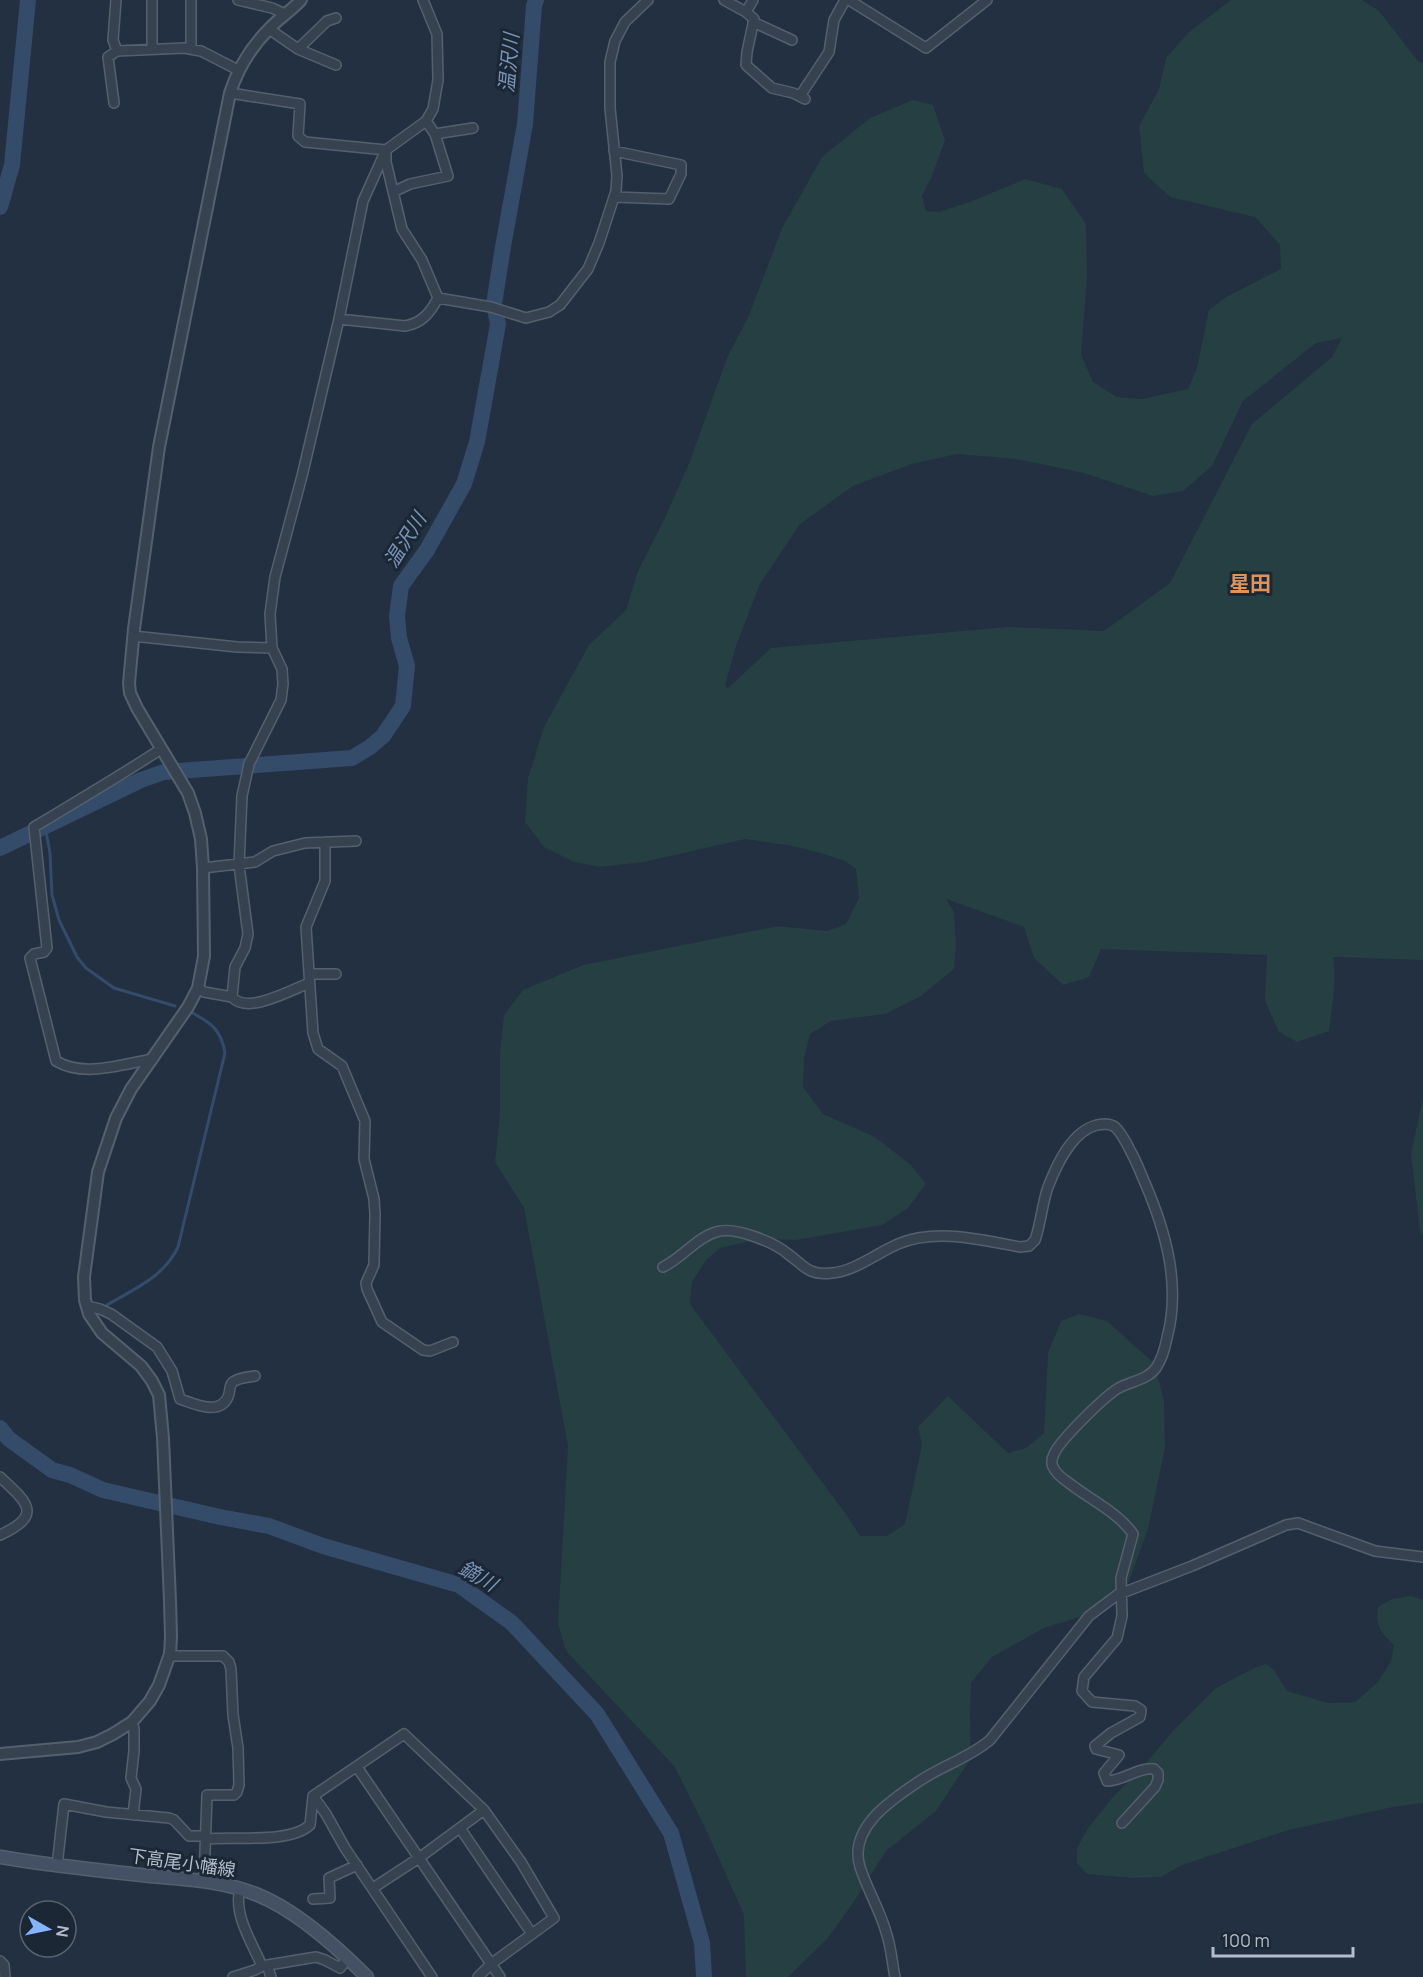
<svg xmlns="http://www.w3.org/2000/svg" width="1423" height="1977" font-family="Manrope,'Noto Sans JP',sans-serif">
  <rect width="100%" height="100%" fill="#223041"/>
  <!-- green -->
  <path fill="#253f42" fill-rule="evenodd" d="M1231,0h131l17,11 39,50 5,2v897l-90,-3c4,24 -1,50 -4,74l-32,11 -18,-10 -14,-31 2,-46 -166,-6 -12,28 -26,8 -29,-27 -10,-31 -78,-28 8,13 2,33 -2,24 -33,27 -36,18 -54,7 -21,13 -6,25 -1,28 20,27 52,23 36,28 15,19 -18,24 -26,17 -86,15 -36,-1 -40,9 -14,12 -14,22 -2,22 158,213 12,19h27l18,-12 17,-79 -4,-18 30,-31 60,57 18,-5 18,-15 4,-80 13,-32 18,-7 28,7 47,42 10,38 1,47 -17,81 -19,52 -36,32 -49,15 -52,29 -21,26 -1,36 1,39 -35,53 -50,40 -33,52 -25,35 -40,39h-42l-2,-62 -37,-83 -32,-65 -109,-116 -8,-27 10,-178 -44,-238 -29,-46 5,-49v-60l4,-38 19,-25 60,-25 195,-39 49,5 19,-7 13,-26 -3,-29 -11,-8 -24,-8 -29,-7 -47,-7 -101,23 -45,5 -25,-5 -30,-15 -19,-25 3,-44 16,-51 45,-82 37,-35 12,-39 26,-51 26,-59 37,-103 22,-43 33,-87 40,-71 48,-39 43,-18 20,5 12,35 -13,36 -10,20 4,15 13,1 33,-11 53,-22 37,10 24,35 1,54 -6,77 12,27 24,15 25,2 46,-10 9,-21 12,-58 17,-13 55,-28 -1,-24 -25,-28 -85,-20 -26,-24 -5,-47 20,-37 7,-31 23,-26zM1342,338l-10,19 -80,67 -82,159 -66,48 -96,-4 -237,21 -44,41 -2,-4 12,-42 23,-59 40,-60 53,-38 59,-22 45,-10 59,5 68,14 69,23 30,-5 29,-25 31,-65 73,-58z
    M1423,1098v138l-3,-5 -9,-77z
    M1411,1596l12,4v203l-30,4 -104,23 -107,35 -21,12 -27,1 -47,-4 -10,-11v-15l11,-20 24,-30 31,-31 29,-35 44,-44 38,-20 12,-4 8,6 13,21 41,12 27,-1 23,-20 13,-21 3,-16c-14,-13 -19,-19 -16,-38l14,-8z"/>
  <g fill="none" stroke-linecap="round" stroke-linejoin="round">
    <!-- stream -->
    <path stroke="#344b69" stroke-width="3" d="M45,826l5,27 2,42 7,25 18,37 9,11 28,20 61,18
      M107,1305c27,-16 57,-28 71,-58l47,-194c-4,-24 -14,-30 -34,-41"/>
    <!-- river -->
    <path stroke="#344b69" stroke-width="16" d="M0,207l12,-42 16,-165
      M0,848l141,-68 23,-8 188,-14 18,-11 13,-11 20,-30 4,-40 -8,-28 -2,-22 4,-30 26,-36 37,-66 13,-42 21,-118 -4,-20 9,-57 22,-123 9,-118 2,-6
      M0,1428l9,11 43,31 18,5 33,15 117,27 49,9 54,20 136,39 53,38 85,91 74,119 31,110 2,34"/>
    <defs>
      <path id="minor" d="M116,0l-3,40 4,11
        M238,0l34,8 13,6
        M724,0l22,12 7,-12
        M849,0l77,48 61,-48
        M746,12l8,7 -7,33 -1,13 26,23 21,5 12,6
        M753,22l39,18
        M269,29l29,20 38,16
        M152,49v-49
        M191,49v-49
        M298,49l29,-28 9,-3
        M230,93l70,11 -2,32 7,6 81,8
        M800,96l29,-44 5,-32 11,-20
        M114,103l-6,-46 9,-6 67,-3 17,3 37,19
        M435,134l38,-6
        M386,153v9l16,67 20,31 16,38 53,9 35,11 23,-6 11,-7 28,-36 11,-26 17,-52 1,-15 -7,-68v-46l5,-21 10,-19 23,-22
        M393,192l17,-8 38,-8 -13,-42 -9,-13
        M614,197l55,2 12,-25v-9l-67,-14
        M339,319l66,7c17,-3 25,-13 33,-28
        M133,636l104,11 35,1
        M325,842v39l-19,46 7,106 5,16 24,17 23,55 -1,38 10,40 1,15 -1,51 -8,18 1,6 15,33 41,28 7,1 23,-9
        M203,868l52,-6 18,-11 32,-8 51,-2
        M309,974h27
        M309,983c-18,7 -62,32 -77,14l3,-30 10,-19 3,-14 -9,-69 3,-69 7,-32 32,-64 2,-16 -1,-15 -10,-21 -2,-34 5,-37 27,-101 37,-157 24,-118 23,-51 40,-29 7,-12 5,-29 -1,-46 -14,-34
        M198,988l6,4 28,5
        M153,1059c-30,5 -69,19 -97,2l-26,-103 4,-4 10,-2 3,-4 -13,-121c43,-26 86,-51 127,-78
        M663,1267c19,-9 33,-29 53,-35 18,-6 58,10 72,22 17,12 20,22 44,19 23,-2 45,-20 66,-29 38,-16 83,-4 122,3l9,-1 6,-6c6,-17 7,-36 13,-53 9,-23 24,-56 49,-62 6,-1 13,-2 18,2 7,6 13,19 17,27 5,9 9,20 13,29 21,49 36,102 22,155 -2,10 -5,21 -11,30 -10,13 -26,13 -39,21 -14,9 -57,51 -63,65 -2,4 -3,9 -1,13 3,7 10,12 16,16 20,16 49,29 64,51l-12,44 1,38 -5,22 -33,39 -2,14 10,11 43,4 6,4 -1,7 -29,16 -16,13 1,3 23,6 -15,18 3,8c16,0 31,-14 47,-12l4,4v7l-3,7 -33,36
        M87,1306l13,3 11,5 46,33 15,24 8,28c15,5 39,17 48,-2 2,-4 1,-10 4,-14 4,-5 17,-6 23,-7
        M0,1477c27,25 44,38 0,58
        M169,1656h54l6,6 2,7 2,46 5,33 1,37 -2,7 -3,3h-27l-3,86
        M132,1722l2,7v22l-3,27 5,11 -3,26
        M357,1767l143,210
        M460,1828l72,106
        M206,1839c28,-3 83,5 104,-14l3,-29
        M57,1866l7,-62 42,8 63,6 5,2 15,16h17
        M373,1888l46,-30 65,-48
        M240,1889c-7,25 12,54 22,77l54,-9 9,3 15,8 7,-9
        M313,1899l17,-1 -1,-20 28,-13
        M0,1961l4,4 1,12
        M267,1965l4,12
        M233,1977l22,-7 7,-4
        M432,1977l-87,-129 -19,-34 -13,-18 91,-62 80,76 37,52 33,56 -63,46 -13,13
        M895,1977c-3,-15 -4,-31 -9,-45 -6,-22 -19,-43 -26,-65 -12,-39 31,-67 58,-85 23,-16 51,-24 72,-42l99,-124 28,-21 75,-29 94,-41 12,-2 77,28 48,6"/>
      <path id="tertiary" d="M0,1754l78,-7 19,-5 16,-8 19,-12 18,-21 9,-16 11,-31 1,-17 -1,-36 -7,-163 -4,-43 -7,-14 -11,-15 -39,-33 -13,-19 -4,-14 -1,-23 14,-105 18,-54 15,-29 57,-82 10,-19 6,-32 -1,-88 -2,-29 -6,-26 -7,-20 -51,-85 -7,-15 -1,-10 5,-54 25,-182 71,-354c8,-25 21,-46 39,-64 10,-11 22,-18 32,-29"/>
      <path id="secondary" d="M0,1857c50,9 100,13 150,19 36,3 74,5 108,19 37,15 80,53 109,82"/>
    </defs>
    <!-- minor casing -->
    <use href="#minor" stroke="#55606e" stroke-width="12"/>
    <!-- tertiary casing -->
    <use href="#tertiary" stroke="#55606e" stroke-width="14"/>
    <!-- secondary casing -->
    <use href="#secondary" stroke="#55606e" stroke-width="15"/>
    <!-- minor -->
    <use href="#minor" stroke="#374251" stroke-width="9"/>
    <!-- tertiary -->
    <use href="#tertiary" stroke="#374251" stroke-width="10"/>
    <!-- secondary -->
    <use href="#secondary" stroke="#445164" stroke-width="12"/>
  </g>
  <g text-anchor="middle" stroke-width="6" stroke-linejoin="round" paint-order="stroke">
    <!-- street labels -->
    <g font-size="18" fill="#b3bdcb" stroke="#1c2736">
      <text transform="translate(182 1863) rotate(8)" y="6">下高尾小幡線</text>
    </g>
    <!-- water labels -->
    <g font-size="20" font-style="italic" fill="#7893b5" stroke="#1c2736">
      <text transform="translate(509 63) rotate(-85)" y="7">温沢川</text>
      <text transform="translate(405 540) rotate(-58)" y="7">温沢川</text>
      <text transform="translate(478 1576) rotate(30)" y="7">鏑川</text>
    </g>
    <!-- quarter labels -->
    <g font-size="21" font-weight="bold" fill="#de935b" stroke="#1c2736">
      <text x="1250" y="591">星田</text>
    </g>
  </g>
  <!-- north arrow -->
  <g transform="translate(48 1929) rotate(99)"><circle r="28" fill="#1c2736" stroke="#586372" stroke-width="1.5"/>
  <path d="M0-4.5L10 22L0 15L-10 22Z" fill="#85b5ff"/>
  <text y="-9" font-size="16" font-weight="bold" text-anchor="middle" fill="#b3bdcb">N</text>
  </g>
  <!-- scale -->
  <path d="M1213 1947v9h140v-9" fill="none" stroke="#b3bdcb" stroke-width="3"/>
  <text x="1222" y="1947" font-size="18" fill="#b3bdcb" stroke="#1c2736" stroke-width="4.5" paint-order="stroke">100 m</text>
</svg>
